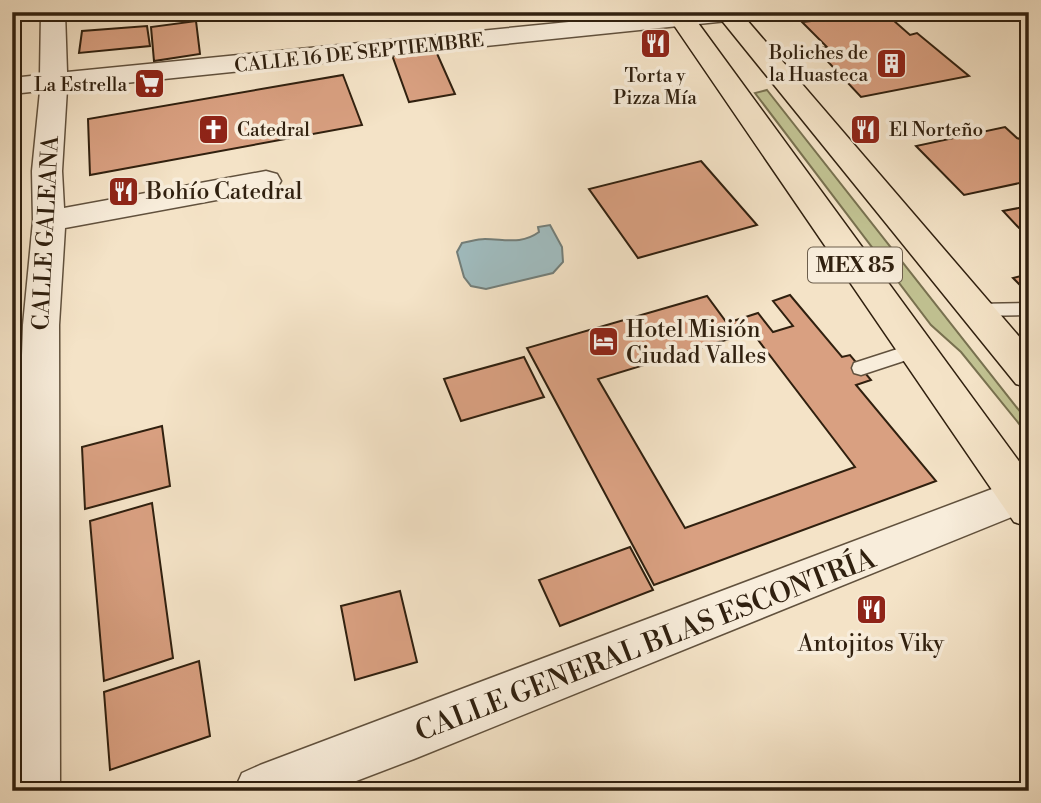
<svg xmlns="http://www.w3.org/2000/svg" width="1041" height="803" font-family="'Libre Bodoni',serif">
  <rect width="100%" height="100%" fill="#f4e3c7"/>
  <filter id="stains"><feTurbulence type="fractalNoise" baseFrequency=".00286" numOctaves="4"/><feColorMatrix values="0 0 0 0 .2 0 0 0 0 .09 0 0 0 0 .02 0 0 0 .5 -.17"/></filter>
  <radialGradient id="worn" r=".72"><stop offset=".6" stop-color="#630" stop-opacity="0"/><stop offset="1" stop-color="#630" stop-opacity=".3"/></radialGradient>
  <!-- green -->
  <path fill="#c1c292" stroke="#787150" stroke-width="2" d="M767,90l262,333v9l-9,-7 -59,-73 -30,-27 -176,-232z"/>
  <!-- water -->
  <path fill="#a0bcbf" stroke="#737e79" stroke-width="2" d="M550,225l12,22 1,15 -10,11 -67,16 -15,-3 -7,-9 -7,-25 5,-9c7,-1 15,-4 23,-4 20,0 36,6 54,-7l-1,-5z"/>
  <!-- building -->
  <path fill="#d9a081" stroke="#30200f" stroke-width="2" fill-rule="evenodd" d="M885,13l25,22 7,-2 52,43 -108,21 -45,-48 11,-2 -25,-25z
    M196,21l4,33 -46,7 -3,-34z
    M147,26l3,20 -71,7 3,-22z
    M435,49l20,45 -46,8 -17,-47z
    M343,75l19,50 -272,50 -2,-56z
    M1005,127l12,11 12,4v39l-65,14 -48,-49z
    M701,161l56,64 -119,33 -49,-69z
    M1029,206v20l-10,2 -16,-17z
    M1029,274v20l-16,-16z
    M790,295l52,62 8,-2 21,25 -15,5 80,96 -282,104 -127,-237 180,-52 20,27 31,-10 15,19 20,-6 -20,-25zM752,332l103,135 -170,61 -87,-149z
    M524,357l20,40 -83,24 -17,-42z
    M162,426l8,60 -85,23 -3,-62z
    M152,503l21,155 -69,23 -14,-160z
    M630,547l23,43 -93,36 -21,-46z
    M400,591l17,71 -62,18 -14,-74z
    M199,661l11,75 -100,34 -6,-78z"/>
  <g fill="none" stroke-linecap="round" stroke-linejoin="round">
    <defs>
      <path id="service" d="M1029,303v12l-54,1 -6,-2 -3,-4 3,-4 6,-2z
        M916,343l6,2 3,5 -3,5 -61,20 -7,-2 -2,-5 2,-5z"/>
      <path id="minor" d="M41,12h24l2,60 603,-60h89l-3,5 -9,2 -680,70 -5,82 2,37 202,-37 11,3 4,7 -4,7 -11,3 -201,37 -6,97 1,466h-48v-135l11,-331 10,-104 -1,-50 8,-80 -28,3v-16l28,-3z
        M1029,475v35l-615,249 -84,32h-96l8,-18 18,-8z"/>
      <path id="primary" d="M665,12h25l339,463v52l-15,-5z
        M715,12h25l289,336v40l-13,-4z"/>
    </defs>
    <!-- service casing -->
    <use href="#service" stroke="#61513d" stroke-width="3"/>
    <!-- minor casing -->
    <use href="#minor" stroke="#61513d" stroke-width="3"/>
    <!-- primary casing -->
    <use href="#primary" stroke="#30200f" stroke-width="3"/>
    <!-- service -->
    <use href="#service" fill="#f8eddb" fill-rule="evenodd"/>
    <!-- minor -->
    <use href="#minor" fill="#f8eddb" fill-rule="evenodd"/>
    <!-- primary -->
    <use href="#primary" fill="#f4e3c7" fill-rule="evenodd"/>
  </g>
  <!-- icons -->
  <defs>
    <symbol id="restaurant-square" viewBox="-11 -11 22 22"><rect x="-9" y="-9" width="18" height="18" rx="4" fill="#8f2418" stroke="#f8eddb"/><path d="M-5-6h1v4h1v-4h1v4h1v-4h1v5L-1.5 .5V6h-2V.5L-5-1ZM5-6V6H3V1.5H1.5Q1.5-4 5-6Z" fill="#fff"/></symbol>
    <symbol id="building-square" viewBox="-11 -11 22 22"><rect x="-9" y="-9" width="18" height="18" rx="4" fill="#8f2418" stroke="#f8eddb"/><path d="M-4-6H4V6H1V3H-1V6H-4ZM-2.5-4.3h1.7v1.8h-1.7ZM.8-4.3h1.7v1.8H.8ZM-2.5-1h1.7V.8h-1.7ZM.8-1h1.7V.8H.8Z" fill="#fff"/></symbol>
    <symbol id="supermarket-square" viewBox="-11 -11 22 22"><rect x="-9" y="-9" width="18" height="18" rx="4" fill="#8f2418" stroke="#f8eddb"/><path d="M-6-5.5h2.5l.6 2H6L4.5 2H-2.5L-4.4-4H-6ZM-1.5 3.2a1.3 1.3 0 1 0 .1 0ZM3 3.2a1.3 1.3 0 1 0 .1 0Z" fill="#fff"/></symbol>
    <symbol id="church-square" viewBox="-11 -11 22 22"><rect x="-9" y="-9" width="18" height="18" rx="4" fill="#8f2418" stroke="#f8eddb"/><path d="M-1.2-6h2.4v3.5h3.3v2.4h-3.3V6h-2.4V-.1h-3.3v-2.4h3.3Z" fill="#fff"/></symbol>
    <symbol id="hotel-square" viewBox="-11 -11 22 22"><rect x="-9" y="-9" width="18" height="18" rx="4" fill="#8f2418" stroke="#f8eddb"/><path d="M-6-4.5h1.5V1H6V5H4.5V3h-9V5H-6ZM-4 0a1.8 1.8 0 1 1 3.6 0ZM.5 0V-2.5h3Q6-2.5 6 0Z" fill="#fff"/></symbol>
  </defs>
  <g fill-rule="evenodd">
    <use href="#restaurant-square" x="638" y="26" width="35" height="35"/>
    <use href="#building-square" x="874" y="46" width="35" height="35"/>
    <use href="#supermarket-square" x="132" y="66" width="35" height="35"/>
    <use href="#church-square" x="196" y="112" width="35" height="35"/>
    <use href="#restaurant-square" x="848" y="112" width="35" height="35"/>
    <use href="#restaurant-square" x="106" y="174" width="35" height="35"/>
    <use href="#hotel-square" x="586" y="324" width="35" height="35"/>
    <use href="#restaurant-square" x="854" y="592" width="35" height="35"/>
  </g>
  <g text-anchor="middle" stroke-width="7" stroke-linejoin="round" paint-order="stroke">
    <!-- far-street labels -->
    <g font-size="19" fill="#30200f" stroke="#f8eddb">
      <text transform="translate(359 52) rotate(-6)" y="7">CALLE 16 DE SEPTIEMBRE</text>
    </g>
    <!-- far-poi labels -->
    <g font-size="19" fill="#30200f" stroke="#f8eddb" text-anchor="end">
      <text x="868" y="59">Boliches de<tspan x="868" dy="22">la Huasteca</tspan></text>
      <text x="655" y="82" text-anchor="middle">Torta y<tspan x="655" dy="22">Pizza Mía</tspan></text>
      <text x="127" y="91">La Estrella</text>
      <text x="237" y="136" text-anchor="start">Catedral</text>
      <text x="889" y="136" text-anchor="start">El Norteño</text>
    </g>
    <!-- shield labels -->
    <rect fill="#f8eddb" stroke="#6c5e4c" stroke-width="2" x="808" y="247.5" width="94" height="35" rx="5"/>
    <g font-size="21" font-weight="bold" fill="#30200f">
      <text x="855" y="272">MEX 85</text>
    </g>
    <!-- poi labels -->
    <g font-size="23" fill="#30200f" stroke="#f8eddb" text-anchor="start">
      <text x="146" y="199">Bohío Catedral</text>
      <text x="626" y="337">Hotel Misión<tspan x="626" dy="26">Ciudad Valles</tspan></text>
      <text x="871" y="651" text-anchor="middle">Antojitos Viky</text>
    </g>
    <!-- street labels -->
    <g font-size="23" fill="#30200f" stroke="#f8eddb">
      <text transform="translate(45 233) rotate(-87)" y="8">CALLE GALEANA</text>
    </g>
    <!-- near-street labels -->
    <g font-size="28" fill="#30200f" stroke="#f8eddb">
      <text transform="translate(645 644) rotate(-21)" y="10">CALLE GENERAL BLAS ESCONTRÍA</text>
    </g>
  </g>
  <!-- margin -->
  <rect width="1041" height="803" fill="none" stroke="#f4e3c7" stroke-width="42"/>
  <rect x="14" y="14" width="1013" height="775" fill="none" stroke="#30200f" stroke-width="3.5"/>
  <rect x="21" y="21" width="999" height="761" fill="none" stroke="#30200f" stroke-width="2"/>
  <rect width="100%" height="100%" filter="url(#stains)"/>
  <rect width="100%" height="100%" fill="url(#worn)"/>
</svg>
